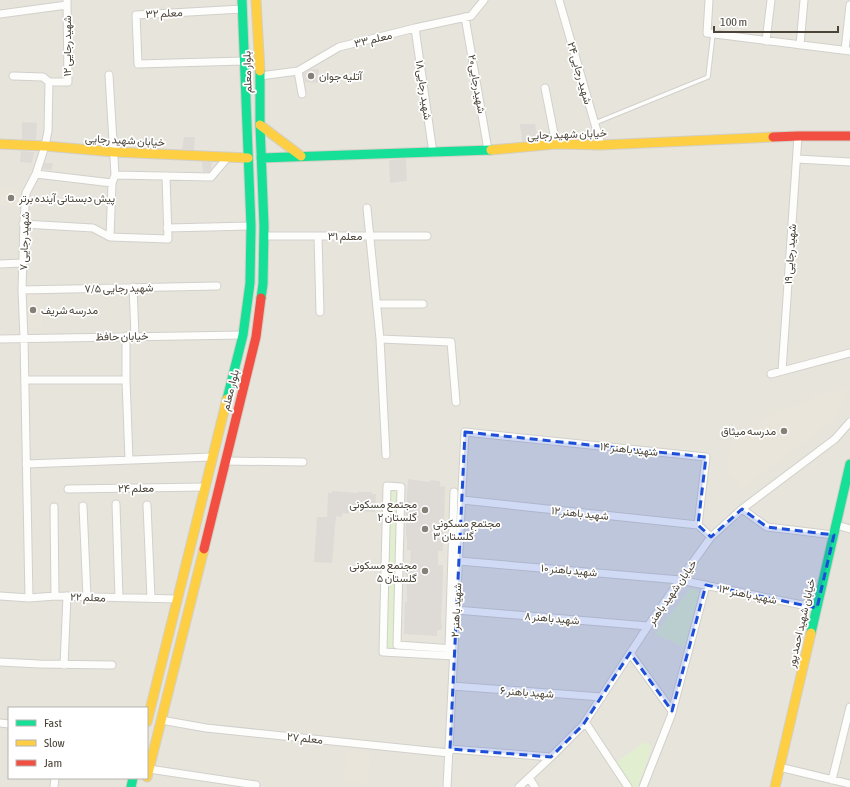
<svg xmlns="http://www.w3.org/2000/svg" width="850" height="787" font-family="'Asap Condensed',Vazirmatn,sans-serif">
  <rect width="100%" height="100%" fill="#f4f2ee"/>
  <!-- residential -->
  <path fill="#e7e4dc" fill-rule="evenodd" d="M0,0h850v787h-850zM9,708h138v70h-138z"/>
  <!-- education -->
  <path fill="#eae5da" d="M0,187l23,4 -2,17 -21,-3z
    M25,292l15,1 2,35h-17z
    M849,389l-15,30 -93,70 -15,-18 6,-27 41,-30 39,-14 -1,-4z
    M346,750l25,3 -4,31 -23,-3z"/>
  <!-- green -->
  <path fill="#e1eecf" d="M388,487l11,1 -3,164 -12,-1z
    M690,589h5l4,4 -13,55 -31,-14z
    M645,742l4,2 2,4 -13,39h-6l-17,-24z"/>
  <!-- building -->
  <path fill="#dedbd6" d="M311,69h8l-1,14 -13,-1 -1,-8z
    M22,122l15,1 -1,17 -14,-1z
    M520,124h15l3,16 -16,1z
    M184,137h11l-1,13 -12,-1z
    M21,151l13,1 -2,11 -12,-1z
    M406,159l1,22 -17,2 -1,-23z
    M202,162h10l-1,7 -2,3h-6z
    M45,163h8l-2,7 -8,-1z
    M408,479l22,3v-2l10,1v6l5,-1 -1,38 -1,27h-5v14h5v11l-2,44 1,10h-5v6l-33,-2 1,-33 2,1 -1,-38 4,1 1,-15h-4v-13h-1v-24z
    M332,491l26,2v-1h14v2h4l-1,18 -26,-1v3l-7,-1v4l-6,-1 -4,47 -18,-1 3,-45h10l1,-24h4z"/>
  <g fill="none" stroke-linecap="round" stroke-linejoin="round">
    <defs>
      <path id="lane" d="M595,123l113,-46 5,-43"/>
      <path id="street" d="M559,0l42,145
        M709,0l-2,33 143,18
        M242,9l-106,6 2,49 106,-3
        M0,14l67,-9
        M465,17l23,133
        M415,28l18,125
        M766,41l5,-41
        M800,45l4,-45
        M845,50l5,-45
        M298,71l4,23
        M109,75l6,100 -3,8 -2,54
        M13,76l30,1 6,5
        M260,76l38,-5 41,-24 76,-19 56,-12 13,-16
        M545,88l11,56
        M797,159l53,3
        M36,174l76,9
        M115,175l96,2 17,-20
        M367,208l13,131 6,116
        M23,224l70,4 17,9 58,2 -2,-63
        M167,228l84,-2
        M264,236h163
        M318,236l2,76
        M0,264l22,-1
        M133,287l2,49
        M22,290l195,-4
        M377,304h46
        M0,339l243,-4
        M380,339l71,3 5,60
        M782,371l16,-235
        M771,374l79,-21
        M25,380h101v-44
        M126,380l3,80
        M225,461l78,1
        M26,464l186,-7
        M68,489l137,-2
        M462,500l236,25
        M116,504l3,94
        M147,505l4,93
        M83,506l4,91
        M54,507l1,89
        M742,509l25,18 67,8
        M836,525l14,4
        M459,561l221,19 137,28
        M0,596l29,2 26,-2 122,3
        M29,598l-5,-259 -2,-49 2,-69 2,-28 10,-19 9,-28 3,-15 1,-49h19l-1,-82
        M456,610l192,16
        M449,648l5,-156
        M630,653l42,58
        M454,656l-71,-4 4,-166 14,1 -4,158 57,4
        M0,662l39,2 73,1
        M64,665l3,-69
        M452,686l150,11
        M161,720l45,8 243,25
        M585,722l43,65
        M0,723l9,1
        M450,749l101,8
        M779,767l71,17
        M149,769l107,16
        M529,778l6,9
        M832,780l18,-73
        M54,787l1,-9
        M447,787l18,-355 241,25 -8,68 13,12
        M519,787l32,-30 32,-32 65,-99 32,-46 31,-43 31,-28 93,-70 15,-17
        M643,787l28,-71 35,-131"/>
      <path id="fast" d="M260,71v54l4,101 -1,58 -2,14
        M261,158l230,-8
        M227,399l16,-64 7,-52 1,-57 -9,-226
        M811,633l39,-169
        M131,787l2,-9"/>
      <path id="slow" d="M256,0l4,71
        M260,125l41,31
        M0,144l45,2 69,6 134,6
        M491,150l65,-6 45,1 172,-8
        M147,722l80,-323
        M147,777l57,-228
        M775,787l36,-154"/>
      <path id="jam" d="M773,137l25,-1h52
        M204,549l52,-212 5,-39"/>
    </defs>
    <!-- lane casing -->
    <use href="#lane" stroke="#d2d0cb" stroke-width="5.5"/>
    <!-- street casing -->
    <use href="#street" stroke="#d2d0cb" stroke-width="9"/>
    <!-- fast casing -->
    <use href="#fast" stroke="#d3cfc5" stroke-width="11"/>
    <!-- slow casing -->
    <use href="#slow" stroke="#d3cfc5" stroke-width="11"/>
    <!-- jam casing -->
    <use href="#jam" stroke="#d3cfc5" stroke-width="11"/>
    <!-- lane -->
    <use href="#lane" stroke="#fdfdfc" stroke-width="3.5"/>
    <!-- street -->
    <use href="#street" stroke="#fdfdfc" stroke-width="7"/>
    <!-- fast -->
    <use href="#fast" stroke="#16e098" stroke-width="9"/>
    <!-- slow -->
    <use href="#slow" stroke="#ffcf43" stroke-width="9"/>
    <!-- jam -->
    <use href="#jam" stroke="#f24e42" stroke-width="9"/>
  </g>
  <!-- marked area -->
  <path fill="#1d4ed8" fill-opacity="0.2" stroke="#1d4ed8" stroke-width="3" stroke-dasharray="8 5" stroke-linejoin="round" d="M465,432l241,25 -8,68 13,12 31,-28 25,18 67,8 -17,73 -111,-23 -34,126 -42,-58 -47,72 -32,32 -101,-8z"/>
  <!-- markers -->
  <g fill="#868178" stroke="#fff" stroke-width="1.5">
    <circle cx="311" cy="76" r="4"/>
    <circle cx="11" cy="198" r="4"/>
    <circle cx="33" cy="310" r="4"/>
    <circle cx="784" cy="431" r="4"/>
    <circle cx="425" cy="510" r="4"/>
    <circle cx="425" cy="529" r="4"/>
    <circle cx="425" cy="571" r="4"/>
  </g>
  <g text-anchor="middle" stroke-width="3.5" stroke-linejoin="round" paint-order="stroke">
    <!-- street labels -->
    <g font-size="11" fill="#4b4439" stroke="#fff">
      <text transform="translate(164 13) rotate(-3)" y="4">معلم ۳۲</text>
      <text transform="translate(373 39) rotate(-14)" y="4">معلم ۳۳</text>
      <text transform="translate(67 46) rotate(-90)" y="4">شهید رجایی ۱۲</text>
      <text transform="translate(247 72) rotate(-92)" y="4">بلوار معلم</text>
      <text transform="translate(580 73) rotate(74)" y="4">شهید رجایی ۲۴</text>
      <text transform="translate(477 84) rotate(80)" y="4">شهیدرجایی۲۰</text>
      <text transform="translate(424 90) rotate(82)" y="4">شهید رجایی۱۸</text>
      <text transform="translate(567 134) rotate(-2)" y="4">خیابان شهید رجایی</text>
      <text transform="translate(125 140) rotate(3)" y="4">خیابان شهید رجایی</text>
      <text x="345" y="240">معلم ۳۱</text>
      <text transform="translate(24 241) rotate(-88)" y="4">شهید رجایی ۷</text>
      <text transform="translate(790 254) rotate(-86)" y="4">شهید رجایی ۱۹</text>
      <text transform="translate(119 288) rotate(-1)" y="4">شهید رجایی ۷/۵</text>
      <text transform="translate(122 336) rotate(-1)" y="4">خیابان حافظ</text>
      <text transform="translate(230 390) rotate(-76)" y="4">بلوار معلم</text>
      <text transform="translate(629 449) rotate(6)" y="4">شهید باهنر ۱۴</text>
      <text transform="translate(136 488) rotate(-1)" y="4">معلم ۲۴</text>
      <text transform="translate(580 513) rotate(6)" y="4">شهید باهنر ۱۲</text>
      <text transform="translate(569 570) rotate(5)" y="4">شهید باهنر ۱۰</text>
      <text transform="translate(672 592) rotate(-55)" y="4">خیابان شهید باهنر</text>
      <text transform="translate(748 594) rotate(12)" y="4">شهید باهنر ۱۳</text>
      <text transform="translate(88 597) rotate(2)" y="4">معلم ۲۲</text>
      <text transform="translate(456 610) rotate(-87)" y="4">شهید باهنر ۲</text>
      <text transform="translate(552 618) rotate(5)" y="4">شهید باهنر ۸</text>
      <text transform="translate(801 623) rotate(-77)" y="4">خیابان شهید احمد پور</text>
      <text transform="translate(527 692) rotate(4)" y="4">شهید باهنر ۶</text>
      <text transform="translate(305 738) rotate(6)" y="4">معلم ۲۷</text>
    </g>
    <!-- poi labels -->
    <g font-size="11" fill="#4b4439" stroke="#fff" text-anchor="start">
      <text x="319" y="80">آتلیه جوان</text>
      <text x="19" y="202">پیش دبستانی آینده برتر</text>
      <text x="41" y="314">مدرسه شریف</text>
      <text x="776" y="435" text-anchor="end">مدرسه میثاق</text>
      <text x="417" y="508" text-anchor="end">مجتمع مسکونی<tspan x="417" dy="13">گلستان ۲</tspan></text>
      <text x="433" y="527">مجتمع مسکونی<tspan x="433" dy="13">گلستان ۳</tspan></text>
      <text x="417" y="569" text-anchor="end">مجتمع مسکونی<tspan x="417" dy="13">گلستان ۵</tspan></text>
    </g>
  </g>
  <!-- legend -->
  <rect x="8" y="707" width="140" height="72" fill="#ffffff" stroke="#b7b4b0"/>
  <rect x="16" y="720" width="20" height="6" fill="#16e098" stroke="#b7b4b0"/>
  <text x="44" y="727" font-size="12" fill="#4b4439">Fast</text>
  <rect x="16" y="740" width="20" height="6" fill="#ffcf43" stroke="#b7b4b0"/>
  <text x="44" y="747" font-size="12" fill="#4b4439">Slow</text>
  <rect x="16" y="760" width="20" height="6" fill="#f24e42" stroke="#b7b4b0"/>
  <text x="44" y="767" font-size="12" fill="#4b4439">Jam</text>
  <!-- scale -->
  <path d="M714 26v6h124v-6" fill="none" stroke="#4b4439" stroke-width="2"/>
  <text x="720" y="26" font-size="12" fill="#4b4439" stroke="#ffffff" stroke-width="3" paint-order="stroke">100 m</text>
</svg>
